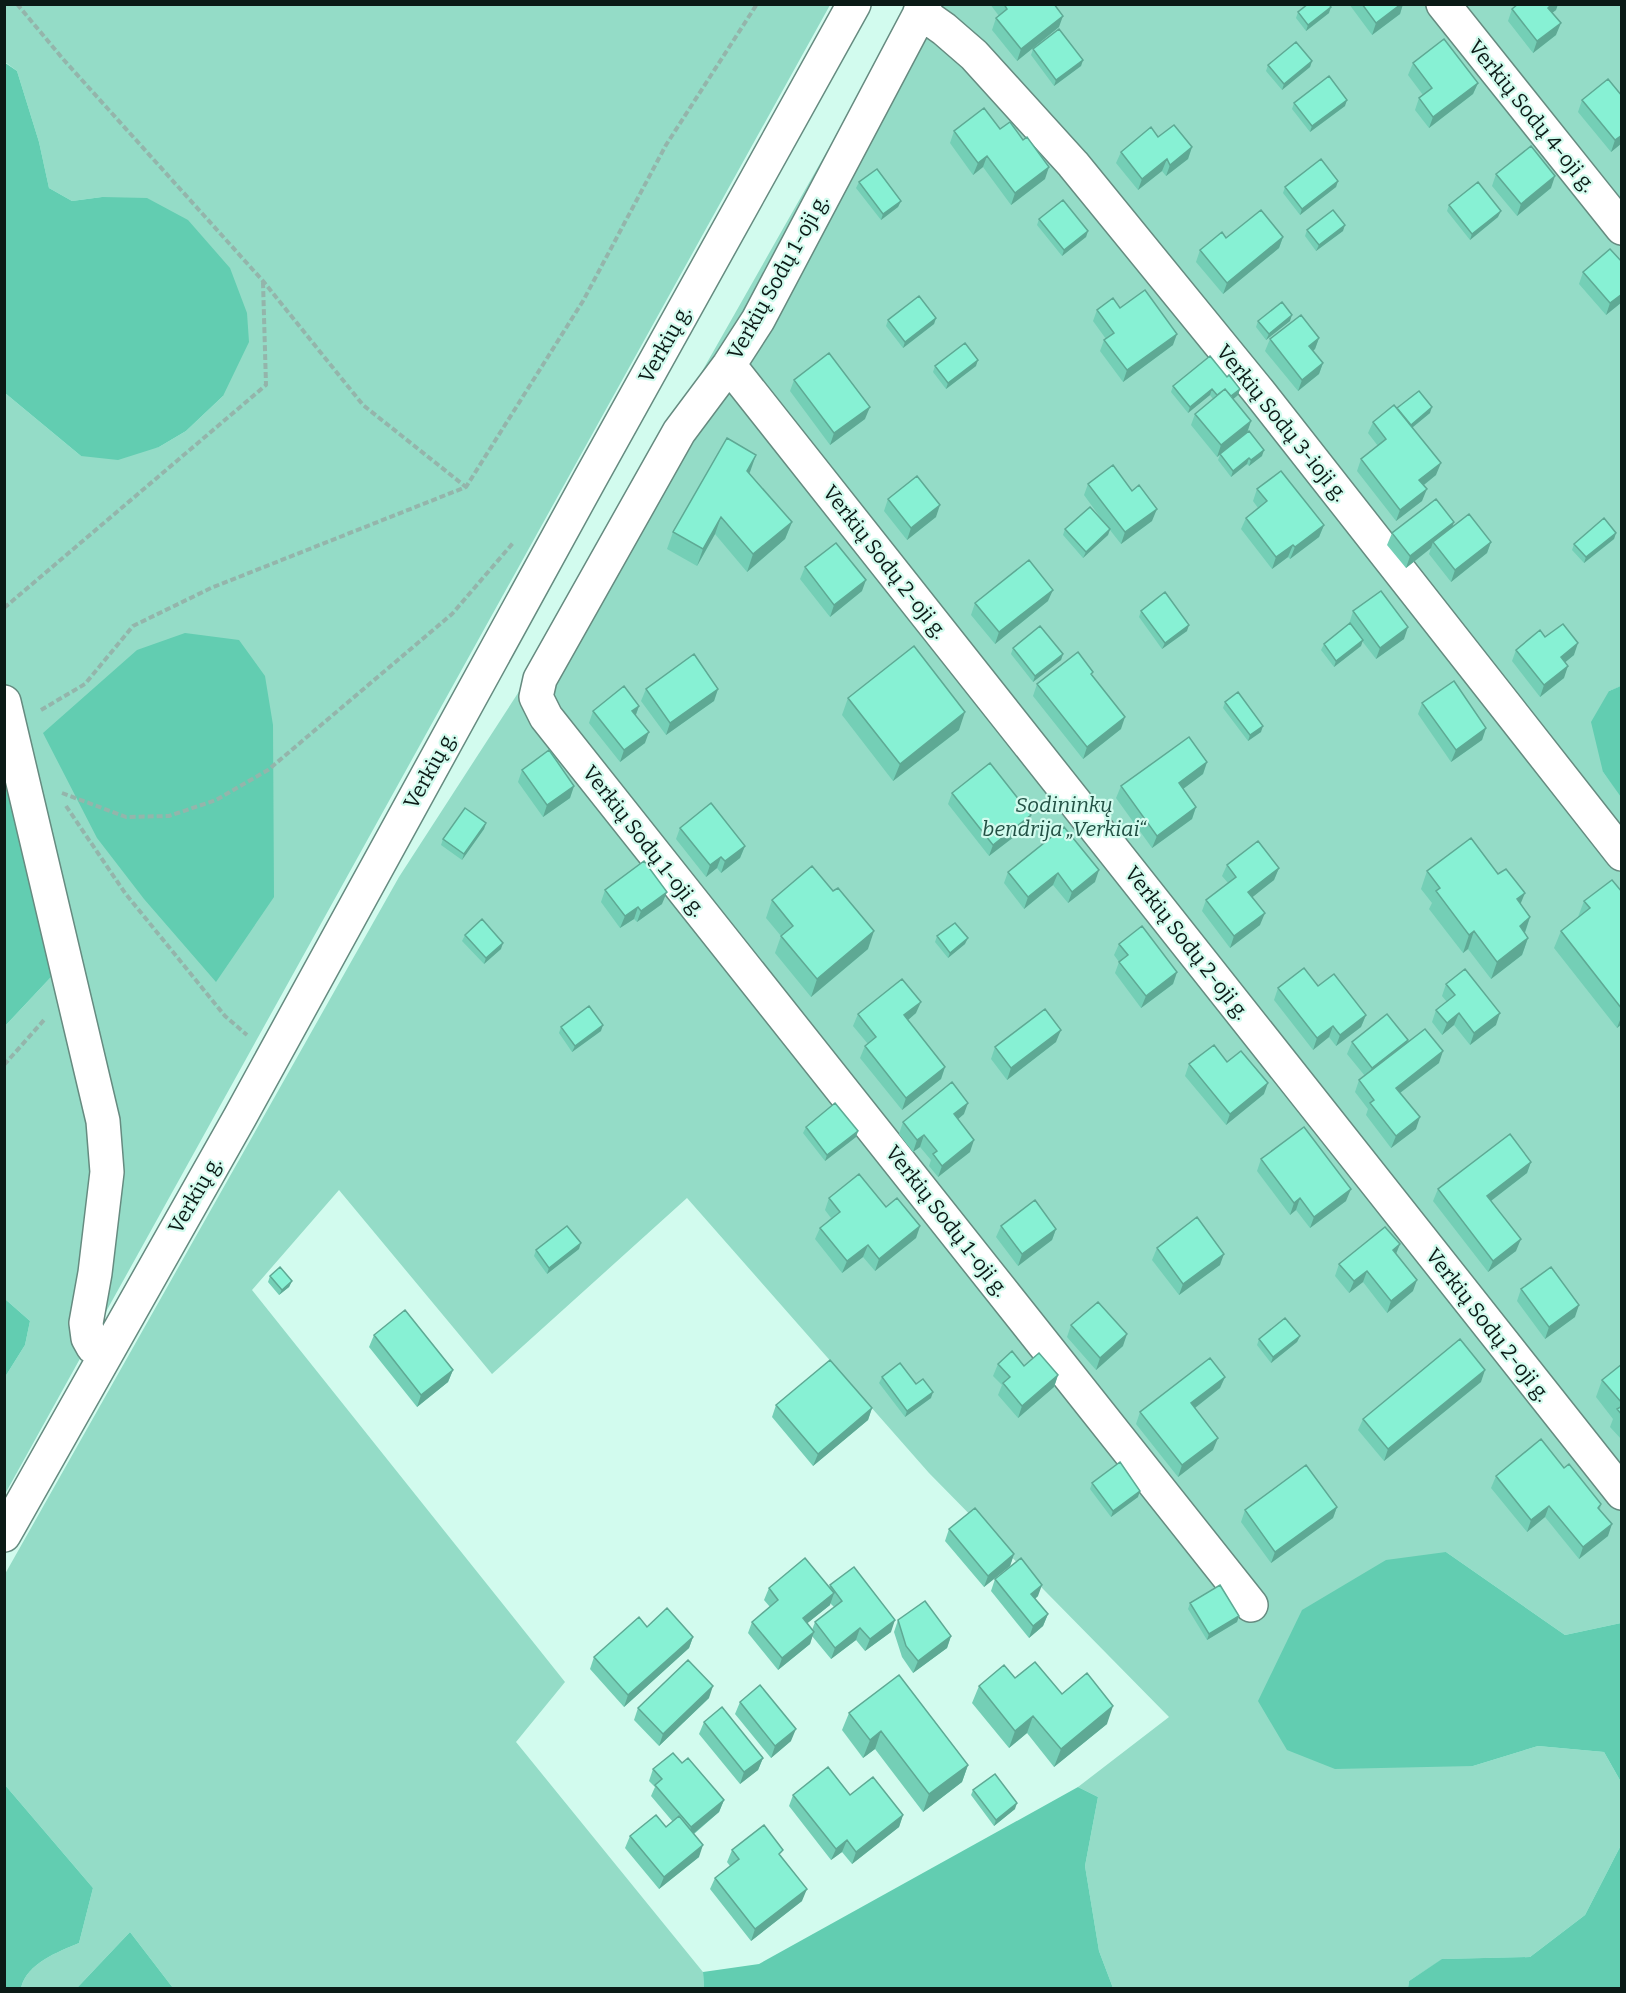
<svg xmlns="http://www.w3.org/2000/svg" width="1626" height="1993" font-family="Bitter,serif">
  <rect width="100%" height="100%" fill="#d2fbee"/>
  <!-- green -->
  <path fill="#94dcc7" d="M5,5h825l-825,1489v-117l20,-32 5,-24 -25,-22v-273l46,-49 -46,-209v-375l76,63 78,-9 27,-16 37,-35 -121,-199 -30,4 -23,-13 -10,-46 -22,-71 -12,-9z
    M910,5h711l1,681 -13,5 -6,81 19,25 -1,826 -56,12 -119,-83 27,214 65,-20 66,6 17,30 -1,65 -35,68 -55,42 -87,2 -34,22 -1,7h-295l-14,-37 -14,-85 13,-69 -20,-10 91,-70 -240,-244 -242,-275 -195,176 -153,-184 -87,100 313,392 -49,60 187,230 1,16h-531l-43,-56 -53,56h-56c6,-25 37,-36 58,-45l14,-55 -88,-103v-211l394,-697 130,-201z"/>
  <!-- forest -->
  <path fill="#62cdb1" d="M4,62l13,9 22,71 10,46 23,13 30,-4 45,1 41,22 42,48 17,45 2,29 -26,54 -37,35 -27,16 -41,13 -37,-4 -76,-63z
    M185,633l54,7 26,36 8,49 1,172 -58,85 -72,-83 -47,-61 -54,-105 94,-83z
    M1621,686v111l-18,-25 -12,-50 18,-31z
    M4,768l17,59 30,150 -46,49z
    M5,1299l25,22 -5,24 -20,32z
    M1446,1552l119,83 56,-12v159l-17,-30 -66,-6 -65,20 -138,3 -48,-19 -29,-49 44,-91 84,-50z
    M5,1785l88,103 -14,55c-21,9 -52,20 -58,45h-16z
    M1078,1787l20,10 -13,69 14,85 14,37h-409l-1,-16 56,-8z
    M1621,1831v157h-213l1,-7 33,-22 88,-2 55,-42 35,-68z
    M130,1932l43,56h-96z"/>
  <g fill="none" stroke-linecap="round" stroke-linejoin="round">
    <defs>
      <path id="minor" d="M925,4l-167,316 -29,45 -50,67 -139,247 -4,18 10,20 705,888
        M1443,4l179,224
        M920,12l24,17 30,26 99,109 186,228 363,462
        M729,365l893,1128
        M4,702l99,419 4,51 -12,101 -9,50 2,15 5,9 13,7
        M4,1535l236,-418 350,-638 264,-475"/>
    </defs>
    <!-- minor casing -->
    <use href="#minor" stroke="#668b80" stroke-width="36"/>
    <!-- path -->
    <path stroke="#94b5ab" stroke-width="4" stroke-dasharray="6 3" stroke-linecap="butt" d="M17,4l46,55 200,222 100,124 103,82
      M4,608l262,-223 -3,-103
      M41,710l44,-26 48,-58 78,-38 255,-101 117,-186 83,-156 91,-141
      M62,793l64,24 43,-1 47,-16 52,-30 184,-156 61,-71
      M66,806l59,87 100,123 22,19
      M4,1065l40,-45"/>
    <!-- minor -->
    <use href="#minor" stroke="#fff" stroke-width="33"/>
  </g>
  <!-- wall -->
  <path fill="#74cfb6" fill-rule="evenodd" d="M990,4h64l5,23 -42,34 -25,-31 4,-12 3,-2z
    M1349,4h54l-3,10 -28,21z
    M1518,4h40l-2,6 -4,3 4,22 -23,18 -25,-32 4,-12z
    M1298,12l31,1 -23,18 -10,-13z
    M1033,49l50,11 -2,6 -27,20 -23,-31z
    M1312,61l-2,6 -28,23 -16,-19 2,-6z
    M1413,63l65,20 -5,11 -44,34 -14,-18 4,-12 4,-3 -15,-20z
    M1582,100l40,43 -11,9 -33,-40z
    M1294,103l51,3 -35,26 -18,-23z
    M1000,129l45,50 -34,26 -28,-38 -10,8 -23,-32 4,-12z
    M1192,147l-4,12 -22,17 -4,-5 -24,19 -22,-27 5,-11z
    M1496,174l55,14 -34,28 -25,-30z
    M1338,181l-2,6 -36,28 -17,-22 2,-6z
    M859,182l42,19 -3,6 -17,13 -25,-32z
    M1449,205l49,12 -28,23 -23,-29z
    M1039,219l49,12 -2,6 -24,19 -25,-31z
    M1307,230l36,1 -27,20 -11,-15z
    M1283,237l-4,11 -56,46 -27,-32 4,-12 26,-12z
    M1583,272l39,30 -16,13 -27,-31z
    M1120,308l53,37 -50,37 -23,-31 4,-11 2,-1 -13,-18 4,-11z
    M936,318l-2,6 -31,24 -17,-22 2,-6z
    M1258,321h32l-24,19 -10,-13z
    M1319,338l-4,11 -2,2 10,12 -4,11 -21,17 -33,-40 5,-12z
    M935,366h41l-30,23 -13,-17z
    M1227,377l13,12 -2,6 -5,4 18,22 -4,11 15,24 -13,10 -2,-2 -16,13 -13,-17 2,-5 -3,2 -26,-32 4,-11 18,-15 -3,-4 -22,18 -17,-21 2,-6z
    M794,380l71,39 -35,26 -40,-54z
    M1397,409l33,4 -18,15 24,47 -12,10 -2,16 -26,20 -39,-50 4,-12 17,-13 -10,-13 5,-11z
    M749,473l43,49 -7,17 -38,33 -32,-38 -18,32 -30,-17 6,-17z
    M1088,484l64,37 -31,23 -11,-14 -2,5 -25,23 -20,-23 2,-6 40,-5 -21,-29z
    M1257,489l67,36 -5,12 -29,22 -2,-2 -16,12 -31,-40 5,-11 12,-10 -5,-7z
    M888,499l48,18 -29,23 -23,-29z
    M1452,528l39,14 -4,11 -36,29 -22,-28 2,-6 -25,20 -19,-23 5,-12z
    M1616,533l-2,6 -30,24 -12,-13 2,-6z
    M805,567l57,24 -32,26 -30,-38z
    M1048,601l-53,43 -24,-29 4,-12z
    M1141,611l46,20 -25,18 -23,-32z
    M1353,611l51,28 -28,20 -14,-18 -1,5 -27,21 -13,-17 3,-6 25,-20z
    M1545,637l29,18 -9,7 -1,16 -24,19 -28,-36 4,-11z
    M1013,648l50,6 -2,6 -28,22 -22,-28z
    M1092,675l29,54 -38,30 -50,-63 4,-12z
    M646,689h72l-4,12 -48,34 -25,-34z
    M848,698l111,32 -66,51 -51,-66z
    M1225,702l36,30 -13,9 -25,-33z
    M1422,703l64,25 -4,12 -31,22 -33,-48z
    M639,706l-3,9 9,28 -25,19 -31,-39 4,-12z
    M1207,762l-4,12 -20,15 13,18 -4,12 -40,29 -36,-50 5,-12z
    M522,770l52,16 -4,12 -27,19 -25,-35z
    M952,793l79,22 -4,12 -38,29 -41,-52z
    M486,823l-2,6 -22,31 -21,-15 2,-6z
    M1064,827l31,55 -27,21 -15,-18 -29,24 -20,-26 4,-11z
    M680,828l65,18 -5,12 -19,15 -4,-5 -11,9 -30,-38z
    M1227,865l52,3 -5,12 -22,17 8,28 -30,23 -28,-37 4,-11 22,-17 -6,-7z
    M1427,871l94,34 9,12 -5,16 3,5 -6,17 -31,24 -23,-30 -5,4 -34,-44 3,-6 -11,-14z
    M605,890l57,14 -25,18 -3,-3 -14,9 -19,-26z
    M1622,892v132l-5,4 -63,-80 7,-17 17,-14 6,-16z
    M772,900l96,49 -57,48 -36,-44 6,-17 -15,-18z
    M465,935l36,14 -17,15 -22,-23z
    M937,936l28,8 -17,14 -13,-16z
    M1119,944l58,28 -4,12 -32,24 -26,-35 4,-11 -5,-7z
    M1446,984l50,41 -26,20 -16,-20 -12,10 -10,-13 4,-12 11,-8 -5,-6z
    M1318,986l48,29 -5,12 -25,19 -7,-9 -16,13 -39,-50 4,-12z
    M916,1013l-8,7 37,47 -4,12 -39,31 -42,-52 5,-12 3,-2 -15,-18 5,-12z
    M561,1027l40,4 -29,21 -13,-19z
    M1408,1040l-1,3 32,20 -39,30 16,36 -25,19 -25,-33 2,-6 -13,-17 4,-12 6,-4 -18,-22 5,-12z
    M1056,1042l-49,38 -16,-21 4,-12z
    M1227,1062l37,32 -38,31 -41,-49 4,-12z
    M964,1114l-6,5 12,33 -32,25 -9,-11 2,-6 -11,-13 -7,5 -14,-18 4,-12z
    M806,1127l52,4 -2,6 -31,24 -22,-28z
    M1261,1159l85,42 -36,27 -14,-18 -6,5 -33,-44z
    M1531,1162l-4,11 -36,28 25,50 -28,21 -55,-71 5,-12z
    M829,1198l57,9 34,19 -4,12 -41,33 -12,-14 -21,16 -27,-34 5,-11 11,-10 -6,-8z
    M1001,1226l55,3 -4,11 -34,26 -22,-29z
    M1400,1244l-4,10 17,37 -26,22 -24,-31 -14,11 -14,-17 4,-12z
    M1157,1248l63,17 -41,30 -27,-35z
    M579,1249l-32,25 -13,-18 2,-6z
    M270,1276l22,5 -3,6 -10,8 -11,-13z
    M1521,1289l54,28 -30,22 -28,-38z
    M1071,1325l52,21 -27,24 -29,-33z
    M374,1335l79,35 -5,12 -31,25 -48,-60z
    M1300,1336l-3,6 -26,21 -14,-18 2,-6z
    M998,1364l26,2 34,9 -4,12 -36,31 -20,-23 4,-10 -9,-9z
    M1622,1364v76l-12,-13 3,-8 -17,-22 6,-17z
    M882,1377l34,7 15,14 -26,19 -26,-34z
    M1225,1377l-5,11 -25,20 18,42 -35,27 -42,-53 4,-12z
    M1481,1382l-97,79 -26,-31 5,-11z
    M776,1405l96,3 -4,12 -55,46 -41,-49z
    M1564,1468l37,36 -1,5 8,27 -29,23 -34,-42 -18,15 -36,-44 5,-12z
    M1092,1483l46,14 -27,20 -21,-28z
    M1337,1507l-4,11 -62,45 -30,-41 4,-12z
    M949,1529l65,25 -4,12 -26,21 -39,-46z
    M995,1579l43,17 -3,3 13,15 -5,12 -14,12 -38,-47z
    M830,1585l61,47 -26,19 -9,-11 -25,19 -19,-23 -2,8 -32,26 -30,-37 4,-11 18,-15 -6,-7 5,-12h60zM830,1603l4,4 -19,15 -3,8 -5,-7 23,-18z
    M1190,1603l49,13 -2,6 -30,18 -19,-31z
    M898,1620l53,16 -4,12 -34,25 -11,-16 -8,-25z
    M647,1627l46,10 -4,11 -65,59 -34,-38 4,-12z
    M1015,1678l47,16 45,30 -53,43 -27,-34 -18,15 -37,-45 7,-17z
    M709,1698l-50,48 -25,-26 4,-12z
    M740,1702l51,39 -20,17 -36,-44z
    M849,1713l119,52 -6,17 -39,30 -48,-63 -12,9 -21,-28z
    M704,1722l59,36 -5,12 -18,14 -41,-50z
    M682,1763l42,37 -5,12 -25,22 5,23 -40,32 -34,-41 5,-12 36,-9 7,-5 -22,-26 4,-9 -6,-6 4,-12z
    M973,1790l42,19 -21,17 -23,-31z
    M793,1795l110,20 -4,12 -47,37 -10,-12 -11,8 -42,-54z
    M732,1850l49,7 21,44 -51,40 -41,-52 5,-11 15,-12 -3,-4z"/>
  <!-- shaded-wall -->
  <path fill="#5ea994" d="M1401,4h2l-3,10 -28,21 4,-12z
    M1552,4h6l-2,6 -12,9 4,-11z
    M1331,7l-2,6 -23,18 2,-6z
    M1063,16l-4,11 -42,34 4,-12z
    M1561,23l-5,12 -23,18 4,-12z
    M1083,60l-2,6 -27,20 2,-6z
    M1312,61l-2,6 -28,23 2,-6z
    M1478,83l-5,11 -44,34 4,-11z
    M1347,100l-2,6 -35,26 2,-6z
    M1622,135v8l-11,9 4,-12z
    M1192,147l-4,12 -22,17 4,-11z
    M987,156l-4,11 -10,8 5,-12z
    M1167,159l-5,12 -24,19 4,-11z
    M1049,167l-4,12 -34,26 4,-12z
    M1555,176l-4,12 -34,28 4,-12z
    M1338,181l-2,6 -36,28 2,-6z
    M901,201l-3,6 -17,13 2,-6z
    M1501,211l-3,6 -28,23 2,-6z
    M1345,225l-2,6 -27,20 3,-6z
    M1088,231l-2,6 -24,19 2,-6z
    M1283,237l-4,11 -56,46 4,-11z
    M1622,294v8l-16,13 4,-12z
    M1292,315l-2,6 -24,19 3,-6z
    M936,318l-2,6 -31,24 2,-6z
    M1177,334l-4,11 -50,37 4,-12z
    M1319,338l-4,11 -10,9 4,-12z
    M978,360l-2,6 -30,23 2,-6z
    M1323,363l-4,11 -21,17 4,-11z
    M1212,389l-2,6 -22,18 2,-6z
    M1240,389l-2,6 -13,11 2,-6z
    M870,407l-5,12 -35,26 4,-12z
    M1432,407l-2,6 -22,18 3,-6z
    M1251,421l-4,12 -30,24 4,-12z
    M1264,450l-2,6 -13,10 2,-6z
    M756,455l-6,17 -9,16 6,-17z
    M1249,458l-2,6 -16,13 2,-6z
    M1441,463l-5,12 -21,17 4,-12z
    M1427,489l-5,12 -26,20 4,-11z
    M940,505l-4,12 -29,23 4,-12z
    M1157,509l-5,12 -31,23 4,-12z
    M721,517l-6,17 -18,32 6,-17z
    M792,522l-7,17 -38,33 6,-18z
    M1454,522l-4,12 -17,8 -2,6 -25,20 4,-12z
    M1324,525l-5,12 -29,22 5,-12z
    M1110,529l-2,6 -25,23 3,-6z
    M1616,533l-2,6 -30,24 2,-6z
    M1491,542l-4,11 -36,29 4,-12z
    M1293,545l-5,12 -16,12 4,-12z
    M866,580l-4,11 -32,26 4,-12z
    M1053,590l-5,11 -53,43 4,-12z
    M1189,625l-2,6 -25,18 3,-6z
    M1408,627l-4,12 -28,20 4,-11z
    M1363,640l-2,6 -27,21 2,-6z
    M1578,643l-4,12 -17,14 4,-12z
    M1063,654l-2,6 -28,22 2,-6z
    M1568,666l-4,12 -24,19 4,-12z
    M718,689l-4,12 -48,34 4,-12z
    M639,706l-4,11 -3,-6z
    M965,712l-6,18 -66,51 7,-17z
    M1125,717l-4,12 -38,30 4,-12z
    M1263,726l-2,6 -13,9 2,-6z
    M1486,728l-4,12 -31,22 5,-12z
    M649,732l-4,11 -25,19 4,-12z
    M1207,762l-4,12 -28,21 4,-12z
    M574,786l-4,12 -27,19 4,-12z
    M1196,807l-4,12 -40,29 5,-12z
    M1031,815l-4,12 -38,29 4,-11z
    M486,823l-2,6 -22,31 2,-6z
    M745,846l-5,12 -19,15 4,-12z
    M721,857l-4,11 -11,9 4,-12z
    M1279,868l-5,12 -30,24 4,-12z
    M1099,870l-4,12 -27,21 4,-11z
    M1058,873l-5,12 -29,24 4,-12z
    M667,892l-5,12 -25,18 4,-11z
    M1525,893l-7,17 -1,-11z
    M638,907l-4,12 -14,9 5,-12z
    M1265,913l-5,12 -30,23 4,-12z
    M1530,917l-6,18 -4,-9z
    M874,931l-6,18 -57,48 6,-18z
    M1474,931l-6,18 -5,4 6,-18z
    M968,938l-3,6 -17,14 2,-5z
    M1528,938l-6,17 -31,24 6,-17z
    M503,943l-2,6 -17,15 2,-6z
    M1177,972l-4,12 -32,24 5,-12z
    M921,1002l-5,11 -16,14 4,-12z
    M1459,1013l-5,12 -12,10 5,-12z
    M1500,1013l-4,12 -26,20 4,-12z
    M1366,1015l-5,12 -25,19 4,-11z
    M1622,1015v9l-5,4z
    M603,1025l-2,6 -29,21 3,-6z
    M1333,1026l-4,11 -16,13 4,-12z
    M1061,1030l-5,12 -49,38 4,-12z
    M1408,1040l-4,12 -37,28 5,-12z
    M1443,1051l-4,12 -47,36 4,-11z
    M945,1067l-4,12 -39,31 4,-12z
    M1268,1083l-4,11 -38,31 4,-11z
    M968,1103l-4,11 -14,12 4,-12z
    M1420,1117l-4,12 -25,19 5,-12z
    M858,1131l-2,6 -31,24 2,-6z
    M924,1135l-4,12 -7,5 4,-12z
    M974,1140l-4,12 -32,25 4,-11z
    M1531,1162l-4,11 -44,34 4,-11z
    M1351,1189l-5,12 -36,27 4,-11z
    M1300,1198l-4,12 -6,5 4,-12z
    M920,1226l-4,12 -41,33 4,-12z
    M1056,1229l-4,11 -34,26 4,-12z
    M1521,1239l-5,12 -28,21 5,-11z
    M581,1243l-2,6 -32,25 2,-6z
    M1400,1244l-5,12 -2,-6z
    M868,1245l-5,12 -21,16 5,-12z
    M1224,1254l-4,11 -41,30 4,-11z
    M1367,1271l-4,11 -14,11 5,-12z
    M1417,1280l-4,11 -26,22 4,-12z
    M292,1281l-3,6 -10,8 3,-5z
    M1579,1305l-4,12 -30,22 4,-12z
    M1127,1334l-4,12 -27,24 4,-12z
    M1300,1336l-3,6 -26,21 2,-6z
    M453,1370l-5,12 -31,25 4,-12z
    M1485,1370l-4,12 -97,79 4,-12z
    M1058,1375l-4,12 -36,31 4,-12z
    M1225,1377l-5,11 -34,27 5,-12z
    M933,1392l-2,6 -26,19 2,-6z
    M872,1408l-4,12 -55,46 5,-12z
    M1218,1438l-5,12 -35,27 4,-12z
    M1140,1491l-2,6 -27,20 2,-6z
    M1549,1506l-4,11 -18,15 4,-12z
    M1337,1507l-4,11 -62,45 4,-11z
    M1612,1524l-4,12 -29,23 4,-12z
    M1014,1554l-4,12 -26,21 4,-11z
    M1042,1585l-4,11 -12,10 5,-12z
    M834,1593l-4,12 -31,25 4,-12z
    M1048,1614l-5,12 -14,12 4,-12z
    M1239,1616l-2,6 -30,18 2,-6z
    M895,1620l-4,12 -26,19 5,-12z
    M860,1628l-4,12 -25,19 4,-11z
    M814,1632l-4,12 -32,26 4,-12z
    M951,1636l-4,12 -34,25 5,-12z
    M693,1637l-4,11 -65,59 4,-12z
    M713,1686l-4,12 -50,48 4,-12z
    M1113,1706l-6,18 -53,43 7,-18z
    M1033,1716l-6,17 -18,15 6,-17z
    M796,1729l-5,12 -20,17 4,-12z
    M881,1731l-6,18 -12,9 7,-18z
    M763,1758l-5,12 -18,14 4,-12z
    M968,1765l-6,17 -39,30 6,-18z
    M724,1800l-5,12 -32,27 4,-12z
    M1017,1803l-2,6 -21,17 2,-6z
    M903,1815l-4,12 -47,37 4,-12z
    M847,1840l-5,12 -11,8 5,-11z
    M703,1845l-4,12 -40,32 5,-12z
    M807,1889l-5,12 -51,40 4,-12z"/>
  <!-- building -->
  <path fill="#87f1d4" stroke="#5ea994" stroke-width="1.5" d="M1004,4h50l9,12 -42,33 -25,-31 11,-9z
    M1308,4h21l2,3 -23,18 -10,-13z
    M1362,4h39l-25,19z
    M1518,4h34l-4,4 13,15 -24,18 -25,-32z
    M1059,29l24,31 -27,20 -23,-31z
    M1444,39l34,44 -45,34 -14,-19 13,-10 -19,-25z
    M1296,42l16,19 -28,23 -16,-19z
    M1329,76l18,24 -35,26 -18,-23z
    M1608,79l14,17v39l-7,5 -33,-40z
    M984,108l16,21 10,-7 13,18 4,-3 22,30 -34,26 -28,-37 -9,7 -24,-32z
    M1174,125l18,22 -22,18 -3,-6 -25,20 -21,-27 30,-25 7,10z
    M1531,146l24,30 -34,28 -25,-30z
    M1321,159l17,22 -36,28 -17,-22z
    M877,169l24,32 -18,13 -24,-32z
    M1478,182l23,29 -29,23 -23,-29z
    M1063,200l25,31 -24,19 -25,-31z
    M1261,210l22,27 -56,46 -27,-33 22,-18 4,6z
    M1333,210l12,15 -26,20 -12,-15z
    M1610,249l12,13v32l-12,9 -27,-31z
    M1145,290l32,44 -50,36 -23,-30 10,-7 -17,-23 16,-12 7,10z
    M919,296l17,22 -31,24 -17,-22z
    M1282,302l10,13 -23,19 -11,-13z
    M1301,315l18,23 -10,8 14,17 -21,17 -32,-41z
    M965,343l13,17 -30,23 -13,-17z
    M829,353l41,54 -36,26 -40,-53z
    M1210,356l17,21 2,-2 11,14 -9,7 -6,-7 -8,6 -5,-6 -22,18 -17,-21z
    M1225,389l26,32 -30,24 -26,-31z
    M1419,391l13,16 -21,18 -14,-17z
    M1394,405l47,58 -22,17 8,9 -27,21 -39,-51 25,-20 -13,-17z
    M1249,431l15,19 -13,10 -2,-2 -16,13 -13,-17z
    M727,438l29,17 -9,16 45,51 -39,32 -32,-37 -18,32 -30,-17z
    M1113,465l19,26 7,-6 18,24 -32,23 -37,-48z
    M1281,471l43,54 -29,22 -2,-2 -17,12 -30,-39 21,-17 -10,-12z
    M917,476l23,29 -29,23 -23,-29z
    M1436,499l18,23 -44,34 -18,-23z
    M1090,507l20,22 -24,23 -21,-23z
    M1469,514l22,28 -36,28 -22,-28z
    M1604,518l12,15 -30,24 -12,-13z
    M836,543l30,37 -32,25 -29,-38z
    M1029,560l24,30 -54,42 -24,-29z
    M1381,591l27,36 -28,21 -27,-37z
    M1165,592l24,33 -24,18 -24,-32z
    M1350,623l13,17 -27,21 -12,-17z
    M1563,624l15,19 -17,14 7,9 -24,19 -28,-35 24,-20 5,7z
    M1040,626l23,28 -28,22 -22,-28z
    M914,646l51,66 -65,52 -52,-66z
    M1078,652l15,20 -2,2 34,43 -38,30 -50,-63z
    M694,654l24,35 -48,34 -24,-34z
    M1454,681l32,47 -30,22 -34,-47z
    M624,686l15,20 -7,5 17,21 -25,18 -31,-39z
    M1238,692l25,34 -13,9 -25,-33z
    M1189,737l18,25 -28,21 17,24 -39,29 -36,-50z
    M549,750l25,36 -27,19 -25,-35z
    M990,763l41,52 -38,30 -41,-52z
    M711,803l34,43 -20,15 -4,-4 -11,8 -30,-37z
    M465,808l21,15 -22,31 -21,-15z
    M1064,827l35,43 -27,22 -14,-19 -30,24 -20,-25z
    M1471,838l27,36 8,-5 19,24 -8,6 13,18 -10,9 8,12 -31,24 -23,-31 -5,4 -33,-44 4,-3 -13,-17z
    M1258,841l21,27 -31,24 17,21 -31,23 -28,-36 30,-23 -9,-12z
    M644,861l23,31 -26,19 -3,-4 -13,9 -20,-26z
    M812,866l21,25 5,-3 36,43 -57,48 -36,-43 12,-10 -21,-26z
    M1612,880l10,12v117l-61,-78 29,-23 -6,-7z
    M482,919l21,24 -17,15 -21,-23z
    M955,923l13,15 -18,15 -13,-17z
    M1142,926l35,46 -31,24 -27,-34 9,-7 -9,-11z
    M1304,968l14,18 16,-12 32,41 -26,20 -7,-9 -16,12 -39,-50z
    M1465,969l35,44 -26,20 -15,-20 -12,10 -11,-13 19,-15 -9,-11z
    M902,979l19,23 -17,13 41,52 -39,31 -41,-52 11,-9 -18,-23z
    M589,1006l14,19 -28,21 -14,-19z
    M1045,1009l16,21 -50,38 -16,-21z
    M1387,1014l21,26 -36,28 -20,-26z
    M1425,1029l18,22 -47,37 24,29 -24,19 -26,-33 4,-3 -15,-20z
    M1214,1045l13,17 14,-11 27,32 -38,31 -41,-50z
    M952,1082l16,21 -14,11 20,26 -32,26 -9,-12 4,-3 -13,-16 -7,5 -14,-18z
    M835,1103l23,28 -31,24 -21,-28z
    M1304,1127l47,62 -37,28 -14,-19 -6,5 -33,-44z
    M1510,1134l21,28 -44,34 34,43 -28,22 -55,-72z
    M859,1174l27,33 11,-9 23,28 -41,33 -11,-14 -21,16 -27,-33 20,-16 -11,-14z
    M1035,1200l21,29 -34,25 -21,-28z
    M1197,1217l27,37 -41,30 -26,-36z
    M567,1226l14,17 -32,25 -13,-18z
    M1385,1227l15,17 -7,6 24,30 -26,21 -24,-30 -13,10 -15,-17z
    M280,1267l12,14 -10,9 -12,-14z
    M1551,1267l28,38 -30,22 -28,-38z
    M1098,1302l29,32 -27,24 -29,-33z
    M405,1310l48,60 -32,25 -47,-60z
    M1285,1318l15,18 -27,21 -14,-18z
    M1460,1339l25,31 -97,79 -25,-30z
    M1012,1351l12,15 15,-13 19,22 -36,31 -19,-23 7,-6 -12,-13z
    M1210,1358l15,19 -34,26 27,35 -36,27 -42,-53z
    M830,1360l42,48 -54,46 -42,-49z
    M900,1363l16,21 7,-5 10,13 -26,19 -25,-34z
    M1622,1364v39l-20,-23z
    M1622,1406v9l-5,-6z
    M1541,1439l23,29 5,-4 32,40 -3,4 14,16 -29,23 -34,-41 -18,14 -35,-44z
    M1120,1462l20,29 -27,20 -21,-28z
    M1306,1465l31,42 -62,45 -30,-42z
    M975,1508l39,46 -26,22 -39,-47z
    M805,1558l29,35 -31,25 11,14 -32,26 -30,-36 26,-22 -9,-12z
    M1021,1558l21,27 -11,9 17,20 -15,12 -38,-47z
    M854,1567l41,53 -25,19 -10,-11 -25,20 -20,-26 27,-21 -12,-16z
    M1220,1585l19,31 -30,18 -19,-31z
    M925,1601l26,35 -33,25 -12,-15 -8,-26z
    M667,1608l26,29 -65,58 -34,-38 45,-40 8,10z
    M688,1660l25,26 -50,48 -25,-26z
    M1035,1662l27,32 25,-21 26,33 -52,43 -28,-33 -18,15 -36,-45 25,-21 11,13z
    M899,1675l69,90 -39,29 -48,-63 -11,9 -21,-27z
    M760,1685l36,44 -21,17 -35,-44z
    M722,1707l41,51 -19,14 -40,-50z
    M673,1753l9,10 6,-5 36,42 -33,27 -36,-42 7,-6 -9,-10z
    M828,1767l22,28 23,-18 30,38 -47,37 -9,-12 -11,9 -43,-54z
    M995,1774l22,29 -21,17 -23,-30z
    M656,1815l10,12 13,-11 24,29 -39,32 -34,-41z
    M764,1825l19,25 -4,4 28,35 -52,40 -40,-51 24,-19 -7,-9z"/>
  <g text-anchor="middle" stroke-width="4.5" stroke-linejoin="round" paint-order="stroke">
    <!-- street labels -->
    <g font-size="21" fill="#0b1a16" stroke="#d2fbee">
      <text transform="translate(1532 116) rotate(51)" y="7">Verkių Sodų 4-oji g.</text>
      <text transform="translate(778 277) rotate(-61)" y="7">Verkių Sodų 1-oji g.</text>
      <text transform="translate(665 344) rotate(-61)" y="7">Verkių g.</text>
      <text transform="translate(1282 423) rotate(51)" y="7">Verkių Sodų 3-ioji g.</text>
      <text transform="translate(885 562) rotate(52)" y="7">Verkių Sodų 2-oji g.</text>
      <text transform="translate(430 770) rotate(-61)" y="7">Verkių g.</text>
      <text transform="translate(644 841) rotate(52)" y="7">Verkių Sodų 1-oji g.</text>
      <text transform="translate(1187 943) rotate(52)" y="7">Verkių Sodų 2-oji g.</text>
      <text transform="translate(195 1195) rotate(-60)" y="7">Verkių g.</text>
      <text transform="translate(947 1221) rotate(52)" y="7">Verkių Sodų 1-oji g.</text>
      <text transform="translate(1488 1325) rotate(52)" y="7">Verkių Sodų 2-oji g.</text>
    </g>
    <!-- park labels -->
    <g font-size="21" font-style="italic" fill="#225044" stroke="#d2fbee">
      <text x="1064" y="812">Sodininkų<tspan x="1064" dy="24">bendrija „Verkiai“</tspan></text>
    </g>
  </g>
  <!-- border -->
  <rect width="1626" height="1993" fill="none" stroke="#0b1a16" stroke-width="12"/>
</svg>
